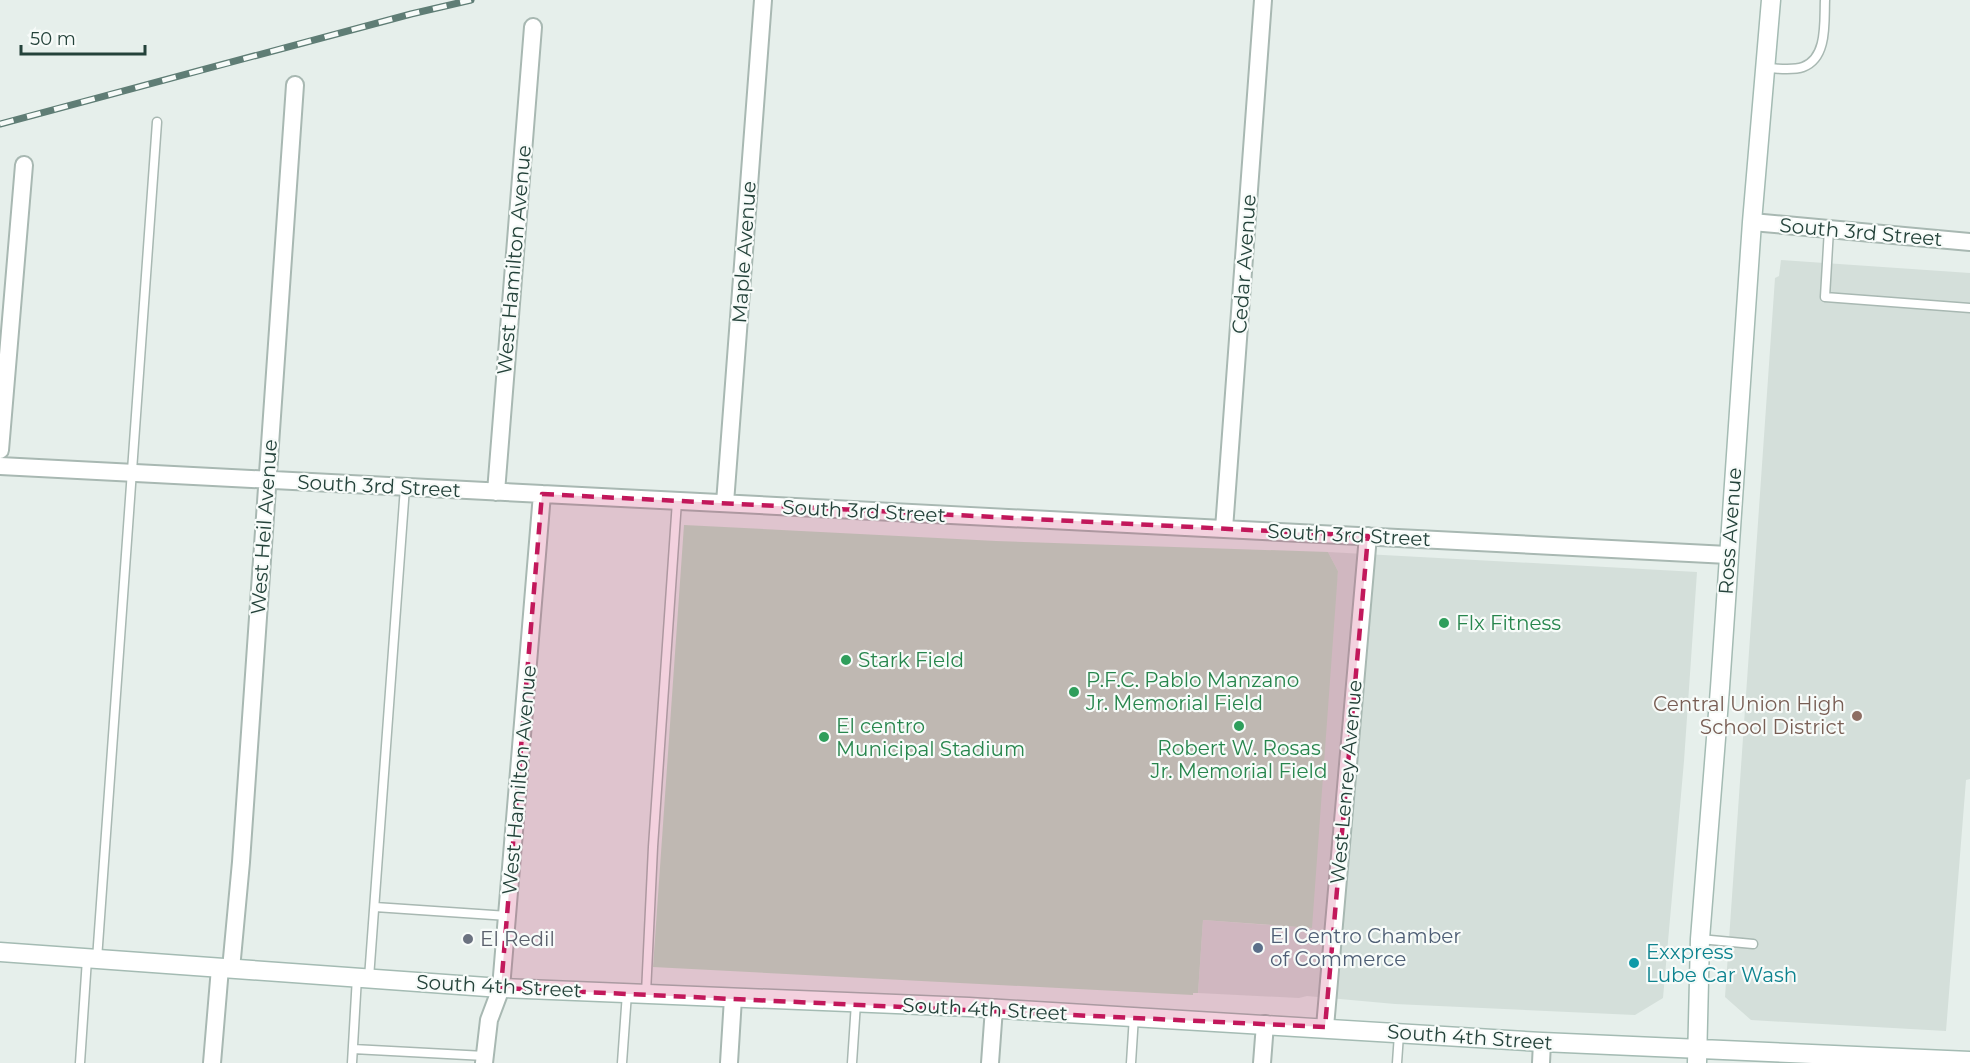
<svg xmlns="http://www.w3.org/2000/svg" width="1970" height="1063" font-family="Montserrat,sans-serif">
  <rect width="100%" height="100%" fill="#e6efeb"/>
  <!-- built -->
  <path fill="#d4dfda" d="M1781,260l189,13v506l-4,1 -20,251 -195,-11 -26,-23 50,-719 4,-2z
    M1328,552l369,20 -13,189 -21,237 -28,17 -240,-11 -88,-8 -8,2 -101,-5 5,-73 93,7 42,-356z"/>
  <!-- green -->
  <path fill="#bfe0c8" d="M684,525l312,16 332,11 10,19 -26,357 -109,-8 -5,73h-5v2l-540,-28z"/>
  <g fill="none" stroke-linecap="round" stroke-linejoin="round">
    <defs>
      <path id="lane" d="M1765,68c11,0 27,3 38,-1 25,-9 21,-46 22,-67
        M1829,229l-4,68 145,11
        M375,907l133,9
        M1700,939l53,5
        M97,959l60,-837
        M369,978l36,-491
        M646,993l7,-146 24,-346
        M353,1049l132,7
        M80,1063l7,-104
        M352,1063l5,-86
        M622,1063l5,-70
        M852,1063l4,-60
        M1131,1063l3,-47
        M1397,1063l2,-29"/>
      <path id="street" d="M1752,222l218,20
        M0,450l24,-285
        M0,466l1728,89
        M496,492l37,-465
        M725,503l38,-503
        M1224,529l39,-529
        M231,969l10,-107 54,-777
        M1325,1027l43,-491
        M212,1063l8,-95
        M484,1063l5,-43 12,-32 41,-494
        M729,1063l4,-65
        M990,1063l4,-55
        M1262,1063l3,-39
        M1541,1063l1,-21"/>
      <path id="secondary" d="M0,952l501,36 468,19 573,35 428,19
        M1697,1063l3,-124 20,-251 32,-466 19,-222"/>
    </defs>
    <!-- lane casing -->
    <use href="#lane" stroke="#a8b8b2" stroke-width="11"/>
    <!-- street casing -->
    <use href="#street" stroke="#a8b8b2" stroke-width="20"/>
    <!-- secondary casing -->
    <use href="#secondary" stroke="#a4bbb3" stroke-width="21"/>
    <!-- lane -->
    <use href="#lane" stroke="#fff" stroke-width="8"/>
    <!-- street -->
    <use href="#street" stroke="#fff" stroke-width="16"/>
    <!-- secondary -->
    <use href="#secondary" stroke="#fff" stroke-width="18"/>
    <defs>
      <path id="rail" d="M0,124l411,-110 60,-14"/>
    </defs>
    <!-- rail casing -->
    <use href="#rail" stroke="#5f7d75" stroke-width="7"/>
    <!-- rail -->
    <use href="#rail" stroke="#f7fbf9" stroke-width="4.5" stroke-dasharray="14" stroke-linecap="butt"/>
  </g>
  <!-- marked area -->
  <path fill="#c2185b" fill-opacity="0.2" stroke="#c2185b" stroke-width="4.5" stroke-dasharray="12 8" stroke-linejoin="round" d="M542,494l826,42 -43,491 -824,-39z"/>
  <!-- markers -->
  <g fill="#2e9e5b" stroke="#f7fbf9" stroke-width="2">
    <circle cx="1444" cy="623" r="6"/>
    <circle cx="846" cy="660" r="6"/>
    <circle cx="1074" cy="692" r="6"/>
    <circle cx="1239" cy="726" r="6"/>
    <circle cx="824" cy="737" r="6"/>
  </g>
  <circle fill="#8d6e63" stroke="#f7fbf9" stroke-width="2" cx="1857" cy="716" r="6"/>
  <circle fill="#6b7280" stroke="#f7fbf9" stroke-width="2" cx="468" cy="939" r="6"/>
  <circle fill="#5c6f8a" stroke="#f7fbf9" stroke-width="2" cx="1258" cy="948" r="6"/>
  <circle fill="#0f9aa8" stroke="#f7fbf9" stroke-width="2" cx="1634" cy="963" r="6"/>
  <g text-anchor="middle" stroke-width="4.5" stroke-linejoin="round" paint-order="stroke">
    <!-- street labels -->
    <g font-size="20" fill="#24423a" stroke="#f7fbf9">
      <text transform="translate(1861 232) rotate(5)" y="7">South 3rd Street</text>
      <text transform="translate(744 252) rotate(-86)" y="7">Maple Avenue</text>
      <text transform="translate(514 260) rotate(-85)" y="7">West Hamilton Avenue</text>
      <text transform="translate(1244 264) rotate(-86)" y="7">Cedar Avenue</text>
      <text transform="translate(379 486) rotate(3)" y="7">South 3rd Street</text>
      <text transform="translate(864 511) rotate(3)" y="7">South 3rd Street</text>
      <text transform="translate(264 527) rotate(-86)" y="7">West Heil Avenue</text>
      <text transform="translate(1730 531) rotate(-86)" y="7">Ross Avenue</text>
      <text transform="translate(1349 535) rotate(3)" y="7">South 3rd Street</text>
      <text transform="translate(519 780) rotate(-85)" y="7">West Hamilton Avenue</text>
      <text transform="translate(1346 782) rotate(-85)" y="7">West Lenrey Avenue</text>
      <text transform="translate(499 986) rotate(3)" y="7">South 4th Street</text>
      <text transform="translate(985 1009) rotate(3)" y="7">South 4th Street</text>
      <text transform="translate(1470 1037) rotate(4)" y="7">South 4th Street</text>
    </g>
    <!-- leisure labels -->
    <g font-size="20" fill="#27864d" stroke="#f7fbf9" text-anchor="start">
      <text x="1456" y="630">Flx Fitness</text>
      <text x="858" y="667">Stark Field</text>
      <text x="1086" y="687">P.F.C. Pablo Manzano<tspan x="1086" dy="23">Jr. Memorial Field</tspan></text>
      <text x="836" y="733">El centro<tspan x="836" dy="23">Municipal Stadium</tspan></text>
      <text x="1239" y="755" text-anchor="middle">Robert W. Rosas<tspan x="1239" dy="23">Jr. Memorial Field</tspan></text>
    </g>
    <!-- education labels -->
    <g font-size="20" fill="#785e54" stroke="#f7fbf9" text-anchor="end">
      <text x="1845" y="711">Central Union High<tspan x="1845" dy="23">School District</tspan></text>
    </g>
    <!-- service labels -->
    <g font-size="20" fill="#4e5e75" stroke="#f7fbf9" text-anchor="start">
      <text x="1270" y="943">El Centro Chamber<tspan x="1270" dy="23">of Commerce</tspan></text>
    </g>
    <!-- worship labels -->
    <g font-size="20" fill="#5b616d" stroke="#f7fbf9" text-anchor="start">
      <text x="480" y="946">El Redil</text>
    </g>
    <!-- culture labels -->
    <g font-size="20" fill="#0d838f" stroke="#f7fbf9" text-anchor="start">
      <text x="1646" y="959">Exxpress<tspan x="1646" dy="23">Lube Car Wash</tspan></text>
    </g>
  </g>
  <!-- scale -->
  <path d="M21 45v9h124v-9" fill="none" stroke="#24423a" stroke-width="3"/>
  <text x="30" y="45" font-size="18" fill="#24423a" stroke="#f7fbf9" stroke-width="4.5" paint-order="stroke">50 m</text>
</svg>
